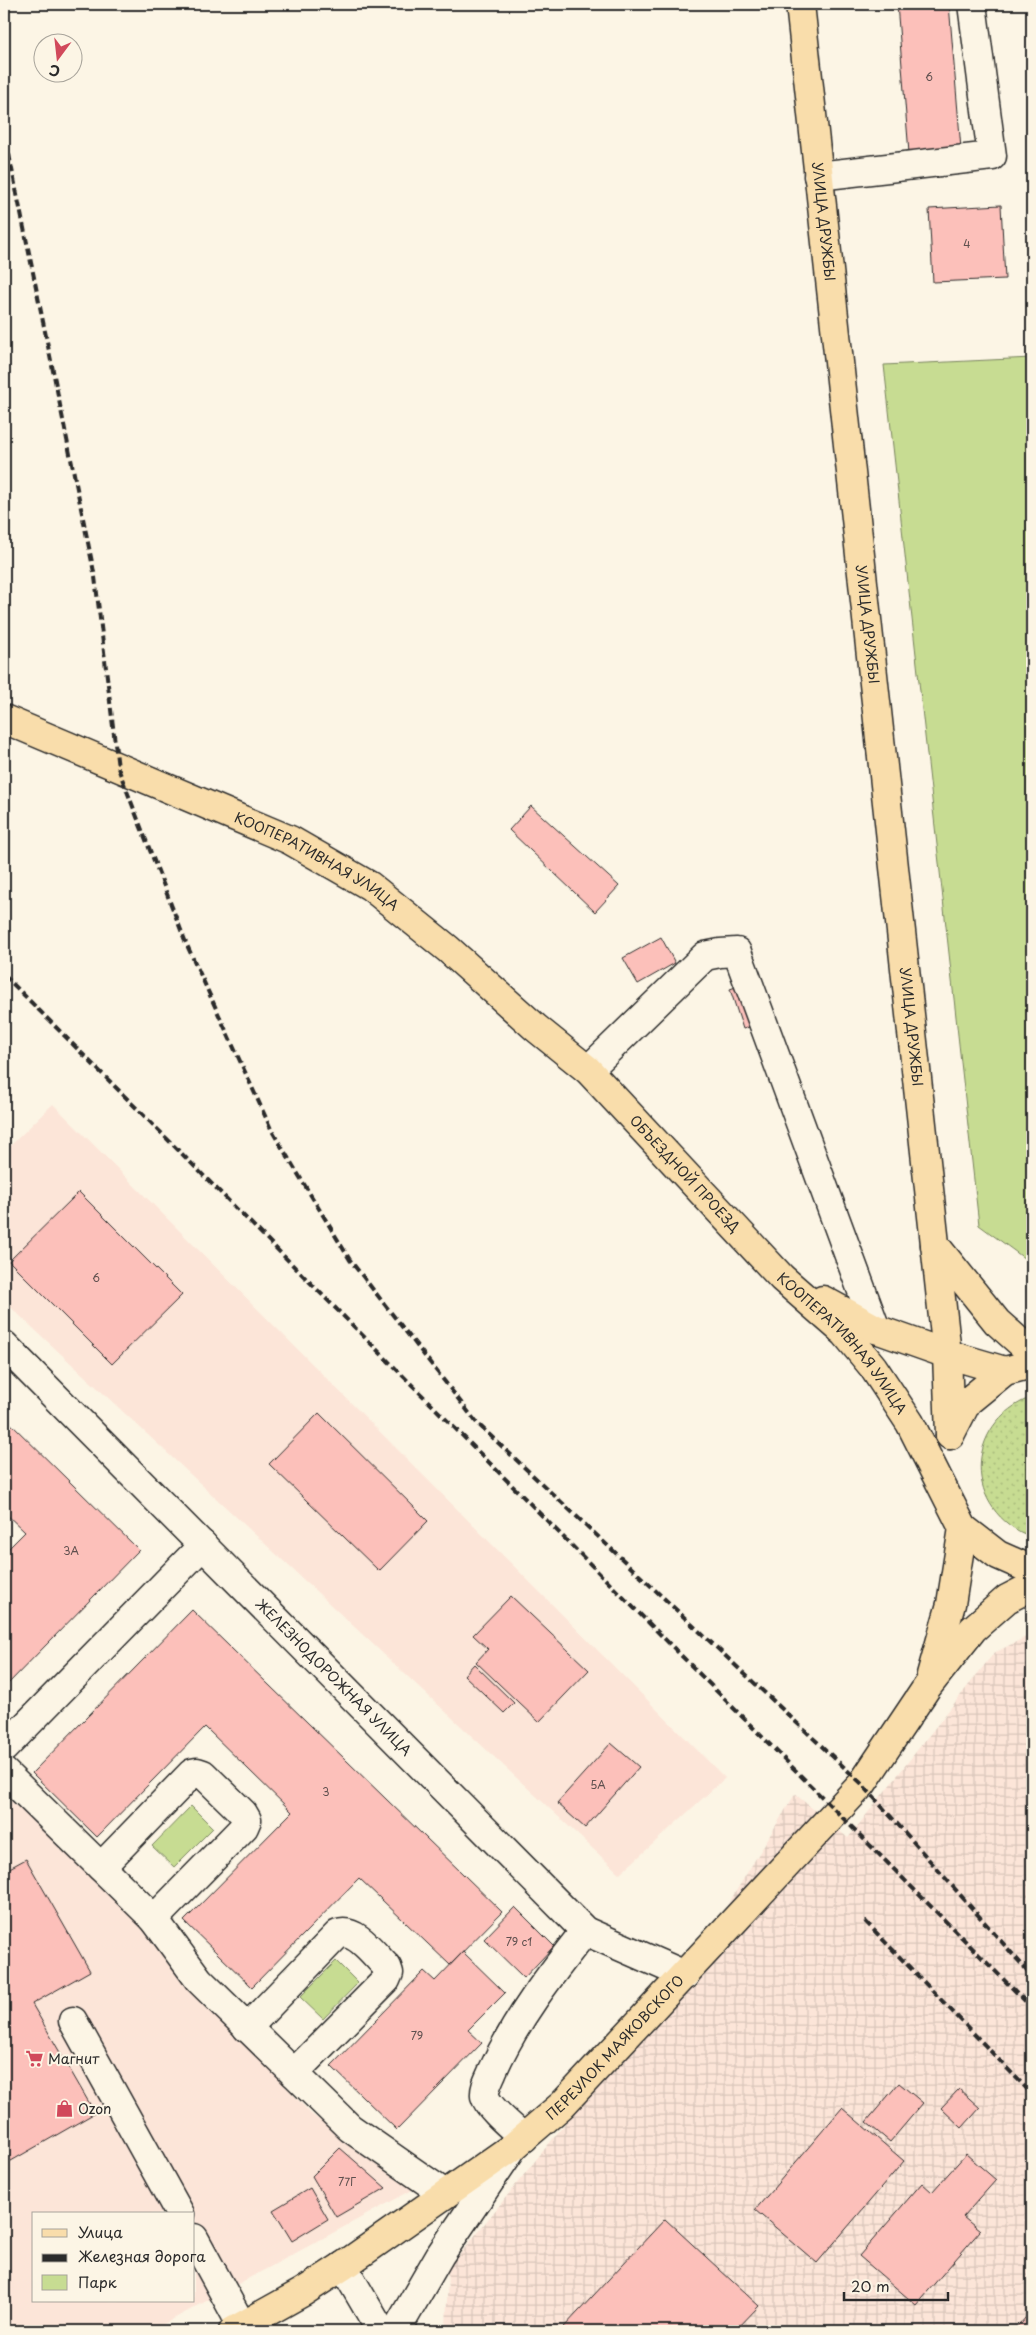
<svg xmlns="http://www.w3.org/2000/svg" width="1036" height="2335" font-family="'Playpen Sans',sans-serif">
  <defs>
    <pattern id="industrial-grid" width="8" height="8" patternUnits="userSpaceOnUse" patternTransform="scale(1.25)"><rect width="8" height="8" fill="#fce5d8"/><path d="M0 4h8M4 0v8" fill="none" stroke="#d8c5ba"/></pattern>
    <pattern id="grass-dots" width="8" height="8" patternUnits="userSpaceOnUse" patternTransform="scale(1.25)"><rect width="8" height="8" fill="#c7dc92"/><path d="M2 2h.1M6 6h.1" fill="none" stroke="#abbd7e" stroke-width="1.8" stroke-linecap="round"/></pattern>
  </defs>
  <rect width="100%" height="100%" fill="#fcf5e5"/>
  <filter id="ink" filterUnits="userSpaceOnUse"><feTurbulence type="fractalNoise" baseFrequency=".02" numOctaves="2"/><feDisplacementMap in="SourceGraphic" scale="10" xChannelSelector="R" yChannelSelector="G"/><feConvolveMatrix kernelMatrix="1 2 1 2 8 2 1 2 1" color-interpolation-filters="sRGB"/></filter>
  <g filter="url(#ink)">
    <!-- built -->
    <path fill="#fce5d8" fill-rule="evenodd" d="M53,1104l672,674 -105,96 -616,-573v-149z
      M4,1777l307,337 105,74 -265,143h-147zM34,2214h160v87h-160z"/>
    <!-- industrial -->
    <path fill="url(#industrial-grid)" d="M1032,1634v697h-586l2,-62 237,-294 110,-181 53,44 146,-185z"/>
    <!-- grass -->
    <path fill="url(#grass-dots)" stroke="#79845e" d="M1032,1397v140c-69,-25 -69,-114 0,-140z"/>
    <!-- park -->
    <path fill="#c7dc92" stroke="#79845e" d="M1032,358v906l-53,-39 -95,-860z
      M191,1806l22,22 -39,39 -22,-21z
      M336,1961l22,22 -35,36 -23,-22z"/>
    <!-- building -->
    <path fill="#fcc0ba" stroke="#2b2b2b" d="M897,4h52l12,145 -52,4z
      M1001,205l4,74 -72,3 -4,-73z
      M531,806l88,80 -24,26 -86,-82z
      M661,937l14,26 -37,21 -15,-26z
      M759,979l13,41 -29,9 -13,-40z
      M79,1192l103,103 -70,69 -103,-103z
      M319,1413l109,108 -49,50 -110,-107z
      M4,1417l135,133 -135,138v-135l21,-21 -21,-20z
      M511,1596l78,74 -50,52 -63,-60 12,-13 -15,-14z
      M192,1610l310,302 -52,53 -91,-87 -107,109 -68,-66 108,-109 -87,-85 -108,110 -65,-64z
      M474,1664l40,39 -10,10 -40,-38z
      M611,1743l28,24 -54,61 -28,-25z
      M26,1859l64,112 -58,33 63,109 -91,52v-294z
      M515,1907l39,39 -30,32 -40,-39z
      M463,1952l42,41 -37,37 14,13 -85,87 -66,-64 93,-95 11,10z
      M899,2083l24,20 -33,39 -24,-20z
      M959,2089l21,19 -18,20 -21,-20z
      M842,2108l62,53 -87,102 -62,-53z
      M340,2148l46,40 -50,29 -24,-41z
      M966,2154l30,26 -33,37 17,14 -64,74 -57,-49 63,-73 10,9z
      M310,2188l18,31 -36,22 -19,-31z
      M665,2219l94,87 -24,25h-167l-4,-4z
      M1032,2310v21h-18z"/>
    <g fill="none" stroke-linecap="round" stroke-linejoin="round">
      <defs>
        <g id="minor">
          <path d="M818,176l174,-20 -20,-152"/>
          <path d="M588,1070l117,-114 15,-3 17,-1 139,377"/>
          <path id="s1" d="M4,1345l581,586 100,44"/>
          <path d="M4,1748l199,-203"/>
          <path d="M4,1772l150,147 45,61 151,148 95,66"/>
          <path d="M101,1867l91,-94 5,-1 6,2 40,39 4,7 -3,7 -90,92"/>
          <path d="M73,2021l107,193"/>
          <path d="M247,2028l91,-94c19,-6 36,21 49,33l2,6 -3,7 -92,93"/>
          <path d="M524,2138c-10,-9 -36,-30 -39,-42 -1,-9 5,-18 8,-26 23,-51 57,-95 92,-139"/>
          <path d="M194,2238l48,88"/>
          <path d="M343,2266l38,65"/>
          <path d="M396,2331l44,-76 73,-108"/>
        </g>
        <g id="major">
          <path id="s2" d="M800,4l147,1350 3,81"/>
          <path id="s3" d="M4,719l286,121 80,46 78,63 88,79 52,42 194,208 63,55 28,34 37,56 53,105 35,27 34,15"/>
          <path d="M935,1245l62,77 35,31"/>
          <path d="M823,1300l53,29 71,25 58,17"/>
          <path d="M950,1435l17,-33 38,-31 27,-7"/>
          <path d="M931,1675l20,-71 12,-76"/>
          <path id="s4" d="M233,2331l70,-39 40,-26 171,-120 48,-41 300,-321 65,-97 46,-58 34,-30 25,-13"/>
        </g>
      </defs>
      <!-- minor casing -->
      <use href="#minor" stroke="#2b2b2b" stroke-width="31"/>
      <!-- major casing -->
      <use href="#major" stroke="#2b2b2b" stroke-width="31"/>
      <!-- minor -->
      <use href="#minor" stroke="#fcf5e5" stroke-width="28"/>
      <!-- major -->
      <use href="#major" stroke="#f9ddab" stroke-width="28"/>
      <!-- rail -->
      <path stroke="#2b2b2b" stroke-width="4" stroke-dasharray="8 4" stroke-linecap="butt" d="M4,130l91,447 23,191 68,175 86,188 78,129 127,163 385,361 170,192
        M4,975l1028,1033
        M865,1921l167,173"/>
    </g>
  </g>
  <!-- icons -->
  <defs>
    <symbol id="supermarket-bare" viewBox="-9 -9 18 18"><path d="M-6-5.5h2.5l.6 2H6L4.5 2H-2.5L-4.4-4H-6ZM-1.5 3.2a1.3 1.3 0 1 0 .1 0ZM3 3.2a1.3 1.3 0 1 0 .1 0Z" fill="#d1495b" stroke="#fcf5e5" stroke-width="2.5" paint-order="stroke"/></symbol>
    <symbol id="shop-bare" viewBox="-9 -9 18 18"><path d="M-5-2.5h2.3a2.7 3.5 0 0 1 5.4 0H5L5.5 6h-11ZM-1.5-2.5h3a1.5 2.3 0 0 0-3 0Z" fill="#d1495b" stroke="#fcf5e5" stroke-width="2.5" paint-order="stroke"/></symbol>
  </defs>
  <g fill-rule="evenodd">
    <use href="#supermarket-bare" x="22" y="2046" width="25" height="25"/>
    <use href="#shop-bare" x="52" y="2096" width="25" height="25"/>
  </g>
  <g text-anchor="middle" stroke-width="4" stroke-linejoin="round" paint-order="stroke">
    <!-- number labels -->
    <g font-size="11" fill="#5f504f">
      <text x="929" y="81">6</text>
      <text x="967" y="248">4</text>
      <text x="96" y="1282">6</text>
      <text x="71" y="1555">3А</text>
      <text x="598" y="1789">5А</text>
      <text x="326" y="1796">3</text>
      <text x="519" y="1946">79 с1</text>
      <text x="417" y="2040">79</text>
      <text x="347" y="2186">77Г</text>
    </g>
    <!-- street labels -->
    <g font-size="14" fill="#2b2b2b" stroke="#fcf5e5">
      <text dy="5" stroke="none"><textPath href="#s2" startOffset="219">УЛИЦА ДРУЖБЫ</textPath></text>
      <text dy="5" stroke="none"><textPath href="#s2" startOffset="624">УЛИЦА ДРУЖБЫ</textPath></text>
      <text dy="5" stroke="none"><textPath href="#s3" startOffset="344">КООПЕРАТИВНАЯ УЛИЦА</textPath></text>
      <text dy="5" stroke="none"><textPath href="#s2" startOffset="1029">УЛИЦА ДРУЖБЫ</textPath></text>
      <text dy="5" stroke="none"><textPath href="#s3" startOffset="830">ОБЪЕЗДНОЙ ПРОЕЗД</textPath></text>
      <text dy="5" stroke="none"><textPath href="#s3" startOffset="1062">КООПЕРАТИВНАЯ УЛИЦА</textPath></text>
      <text dy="5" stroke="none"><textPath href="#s1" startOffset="468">ЖЕЛЕЗНОДОРОЖНАЯ УЛИЦА</textPath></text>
      <text dy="5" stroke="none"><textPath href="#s4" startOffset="478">ПЕРЕУЛОК МАЯКОВСКОГО</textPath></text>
    </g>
    <!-- poi labels -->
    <g font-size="14" fill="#2b2b2b" stroke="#fcf5e5" text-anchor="start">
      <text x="48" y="2064">Магнит</text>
      <text x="78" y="2114">Ozon</text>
    </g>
  </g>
  <!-- margin -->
  <rect width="1036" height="2335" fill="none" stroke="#fcf5e5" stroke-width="20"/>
  <rect x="10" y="10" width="1016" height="2315" fill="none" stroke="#2b2b2b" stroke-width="2" filter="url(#ink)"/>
  <!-- legend -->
  <rect x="32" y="2212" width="162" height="90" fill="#fcf5e5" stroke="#a8a49b"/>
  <rect x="42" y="2229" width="25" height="8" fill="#f9ddab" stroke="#a8a49b"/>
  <text x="78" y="2238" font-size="15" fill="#2b2b2b">Улица</text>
  <rect x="42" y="2254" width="25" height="8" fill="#2b2b2b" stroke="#a8a49b"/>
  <text x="78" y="2262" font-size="15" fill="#2b2b2b">Железная дорога</text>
  <rect x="42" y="2275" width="25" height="15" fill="#c7dc92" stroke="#a8a49b"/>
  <text x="78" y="2288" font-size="15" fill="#2b2b2b">Парк</text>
  <!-- north arrow -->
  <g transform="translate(58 58) rotate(195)"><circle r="24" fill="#fcf5e5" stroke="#a8a49b"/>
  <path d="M0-4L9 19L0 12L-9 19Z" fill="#d1495b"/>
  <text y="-8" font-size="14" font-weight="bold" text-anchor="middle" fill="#2b2b2b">С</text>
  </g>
  <!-- scale -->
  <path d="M844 2292v8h104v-8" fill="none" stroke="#2b2b2b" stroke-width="2.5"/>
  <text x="851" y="2292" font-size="15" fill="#2b2b2b" stroke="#fcf5e5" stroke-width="4" paint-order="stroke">20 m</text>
</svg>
